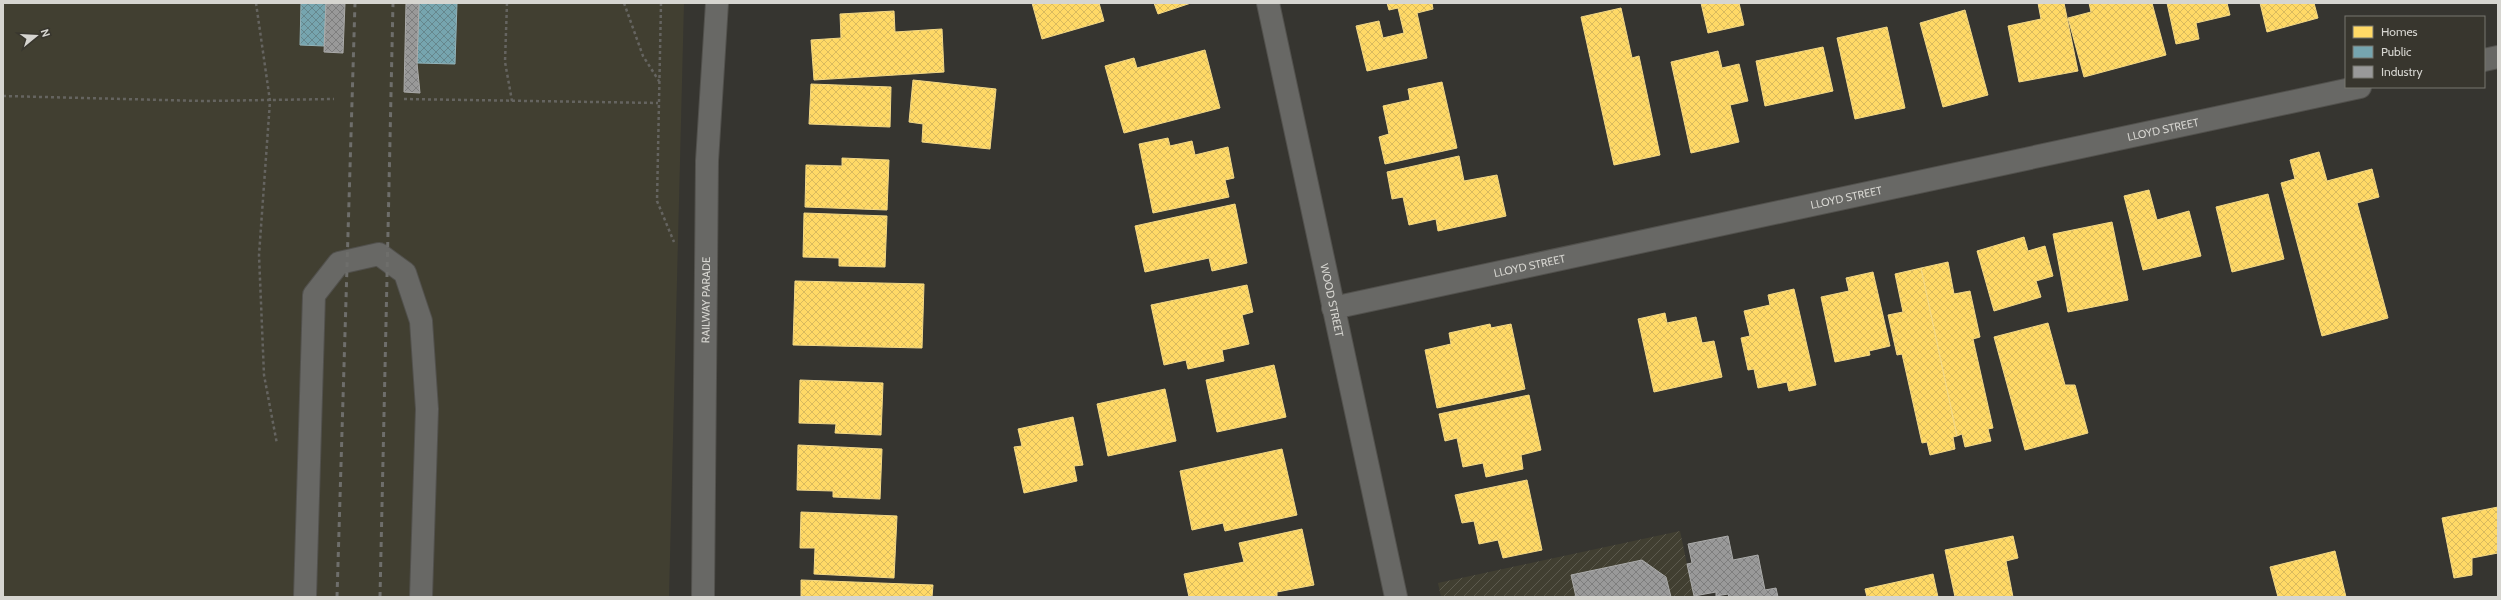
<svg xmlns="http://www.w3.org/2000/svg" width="2501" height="600" font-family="Cabin,sans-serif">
  <defs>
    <pattern id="industrial-furrows" width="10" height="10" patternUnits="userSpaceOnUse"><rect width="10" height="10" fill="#413f31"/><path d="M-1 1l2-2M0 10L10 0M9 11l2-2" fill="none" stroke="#5c5a4e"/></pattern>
    <pattern id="homes-cross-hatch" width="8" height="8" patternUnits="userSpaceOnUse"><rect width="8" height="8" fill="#ffd966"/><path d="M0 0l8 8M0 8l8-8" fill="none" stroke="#d9ba5e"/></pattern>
    <pattern id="public-cross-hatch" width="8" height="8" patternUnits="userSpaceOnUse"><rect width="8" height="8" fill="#76a5af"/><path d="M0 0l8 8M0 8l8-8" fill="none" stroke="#66878d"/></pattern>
    <pattern id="industry-cross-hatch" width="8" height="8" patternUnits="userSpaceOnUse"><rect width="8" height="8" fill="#999"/><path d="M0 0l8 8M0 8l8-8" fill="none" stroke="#7e7e7e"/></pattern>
  </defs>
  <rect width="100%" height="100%" fill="#363530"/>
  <!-- built -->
  <path fill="#413f31" d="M3,3h681l-15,594h-666z"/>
  <!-- industrial -->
  <path fill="url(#industrial-furrows)" d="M1680,531l14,66h-253l-3,-14z"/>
  <!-- homes -->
  <path fill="url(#homes-cross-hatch)" stroke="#f3d886" d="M1032,3h67l5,18 -62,18z
    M1154,3h37l-33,11z
    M1387,3h45l1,6 -16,4 10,45 -60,13 -11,-45 23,-5 4,17 21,-5 -6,-25 -9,2z
    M1701,3h38l5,22 -36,8z
    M2038,3h26l14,68 -59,11 -11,-56 33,-7z
    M2089,3h63l14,52 -82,22 -16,-59 23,-6z
    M2167,3h60l3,12 -34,8 3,16 -23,5z
    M2260,3h54l4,15 -51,14z
    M1621,8l11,50 7,-2 21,99 -46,10 -33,-148z
    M1965,10l23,85 -45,12 -23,-84z
    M894,11l1,21 47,-3 2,43 -130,8 -3,-40 30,-2 -1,-24z
    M1887,27l18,81 -50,11 -18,-81z
    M1823,47l10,44 -68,15 -9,-45z
    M1205,50l15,58 -96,25 -19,-67 29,-8 3,10z
    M1718,51l4,17 17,-4 9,37 -18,4 9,37 -48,11 -20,-91z
    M913,80l83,9 -6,60 -68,-7 1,-18 -14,-2z
    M1442,82l15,66 -72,16 -6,-27 10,-3 -6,-28 27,-6 -2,-11z
    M811,84l80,3 -1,40 -81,-3z
    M1168,138l2,8 22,-5 3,14 33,-8 6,31 -9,2 4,17 -76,16 -14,-69z
    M2319,152l8,29 45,-12 7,28 -22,6 31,115 -66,18 -41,-153 14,-4 -5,-19z
    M1459,156l5,25 33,-6 9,41 -68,15 -2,-12 -27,6 -6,-28 -11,2 -5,-27z
    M842,158l47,2 -2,50 -82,-3 1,-42 36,1z
    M2149,190l8,30 32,-9 12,45 -58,14 -19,-74z
    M2268,194l16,65 -52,13 -16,-65z
    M1235,204l12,59 -35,8 -3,-13 -64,14 -10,-46z
    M804,213l83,3 -2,51 -46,-1v-8l-36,-1z
    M2112,222l16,78 -60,12 -15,-78z
    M2024,237l4,14 17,-5 8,30 -17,5 5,16 -47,14 -17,-60z
    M1948,262l6,32 16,-3 10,46 -7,2 20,89 -5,1 3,12 -26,6 -3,-13 -5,2 -36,-168z
    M1921,268l36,168 -4,1 2,12 -25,6 -3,-13 -5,1 -20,-89 -5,1 -9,-40 15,-3 -8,-38z
    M1873,272l17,74 -21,5 1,4 -35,7 -14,-65 28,-6 -3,-13z
    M795,281l129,3 -2,64 -129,-3z
    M1247,285l6,27 -11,3 7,29 -27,6 2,11 -36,8 -2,-9 -22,5 -13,-60z
    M1794,289l22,96 -27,6 -2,-9 -29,6 -4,-19 -6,1 -7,-32 9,-2 -6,-25 26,-6 -2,-10z
    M1665,313l2,10 29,-6 6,26 12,-2 8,36 -68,15 -16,-73z
    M2048,323l17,62h10l13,48 -63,17 -31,-113z
    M1490,324l1,4 20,-4 14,65 -88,19 -12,-58 26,-6 -2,-11z
    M1274,365l12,52 -69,15 -11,-52z
    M800,380l83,3 -2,52 -46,-2 1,-9 -37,-1z
    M1165,389l11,52 -68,15 -11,-52z
    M1529,395l12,55 -20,5 2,14 -37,8 -3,-14 -20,4 -6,-29 -12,3 -6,-27z
    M1073,417l10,48 -9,1 3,15 -53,12 -10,-46 8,-1 -4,-17z
    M798,445l84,4 -2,50 -47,-2v-6l-36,-1z
    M1282,449l15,66 -72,16 -2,-8 -31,7 -12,-59z
    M1527,480l15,70 -39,8 -5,-18 -19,4 -5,-23 -12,2 -7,-28z
    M2498,507v46l-26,5v17l-18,3 -12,-60z
    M801,512l96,4 -3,62 -80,-4 1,-26h-15z
    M1302,529l12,56 -37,7v5h-88l-5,-23 60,-12 -5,-19z
    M2013,536l5,22 -12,3 7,36h-58l-10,-47z
    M2335,551l11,46h-68l-8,-30z
    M1933,574l5,23h-71l-2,-8z
    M801,580l132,5 -1,12h-131z"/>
  <!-- public -->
  <path fill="url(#public-cross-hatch)" stroke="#93b3b9" d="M301,3h25l-2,43 -24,-1z
    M419,3h38l-2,61 -38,-1z"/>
  <!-- industry -->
  <path fill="url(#industry-cross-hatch)" stroke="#ababaa" d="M326,3h19l-2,50 -19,-1z
    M406,3h13l-2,60 3,30 -16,-1z
    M1728,536l5,24 25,-5 7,35 11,-2 2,9h-49l-1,-3 -12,2v-4l-22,4 -7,-32 5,-1 -4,-19z
    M1642,560l24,17 5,20h-95l-5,-22z"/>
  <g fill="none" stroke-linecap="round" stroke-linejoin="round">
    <defs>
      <g id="minor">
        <path id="s1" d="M1268,3l128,594"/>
        <path d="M2484,60l14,-3"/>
        <path id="s2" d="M1333,308l1027,-221"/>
        <path d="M305,597l9,-302 25,-32 40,-9 26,19 16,48 6,88 -6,188"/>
        <path id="s3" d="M703,597l4,-436 10,-158"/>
      </g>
    </defs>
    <!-- minor casing -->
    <use href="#minor" stroke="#52514d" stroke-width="24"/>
    <!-- path -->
    <path stroke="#656460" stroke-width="2.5" stroke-dasharray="3 3" stroke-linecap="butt" d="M256,3l14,98 -11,154 5,120 13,69
      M507,3l-2,59 7,39
      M624,3l19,53 16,25
      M661,3l-4,198 17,41
      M3,96l201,5 130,-2
      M404,99l254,4"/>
    <!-- minor -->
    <use href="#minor" stroke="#686865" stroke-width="22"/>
    <!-- rail -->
    <path stroke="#6e6e6b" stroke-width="3" stroke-dasharray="5 5" stroke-linecap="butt" d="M337,597l18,-594
      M380,597l13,-594"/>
  </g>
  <g text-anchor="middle" stroke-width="4" stroke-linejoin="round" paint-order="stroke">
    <!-- street labels -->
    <g font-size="11" fill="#d6d5d0" stroke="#38362e">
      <text dy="4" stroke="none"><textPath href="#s2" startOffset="849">LLOYD STREET</textPath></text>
      <text dy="4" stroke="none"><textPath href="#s2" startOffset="525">LLOYD STREET</textPath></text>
      <text dy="4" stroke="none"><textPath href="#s2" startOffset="201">LLOYD STREET</textPath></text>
      <text dy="4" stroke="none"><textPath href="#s3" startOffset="297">RAILWAY PARADE</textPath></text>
      <text dy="4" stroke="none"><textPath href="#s1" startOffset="304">WOOD STREET</textPath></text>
    </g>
  </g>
  <!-- border -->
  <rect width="2501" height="600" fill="none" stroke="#d6d5d0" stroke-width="8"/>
  <!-- legend -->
  <rect x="2345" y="16" width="140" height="72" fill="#38362e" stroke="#77766f"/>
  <rect x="2353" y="26" width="20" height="12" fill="#ffd966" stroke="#77766f"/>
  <text x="2381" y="36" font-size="12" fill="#d6d5d0">Homes</text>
  <rect x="2353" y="46" width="20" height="12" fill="#76a5af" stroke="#77766f"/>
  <text x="2381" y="56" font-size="12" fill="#d6d5d0">Public</text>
  <rect x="2353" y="66" width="20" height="12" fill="#999999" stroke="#77766f"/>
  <text x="2381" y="76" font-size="12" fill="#d6d5d0">Industry</text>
  <!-- north arrow -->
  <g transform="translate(36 36) rotate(72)" stroke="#38362e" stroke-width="3" paint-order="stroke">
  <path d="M0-3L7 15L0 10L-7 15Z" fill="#d6d5d0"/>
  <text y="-6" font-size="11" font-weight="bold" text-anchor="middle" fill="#d6d5d0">N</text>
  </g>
</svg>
